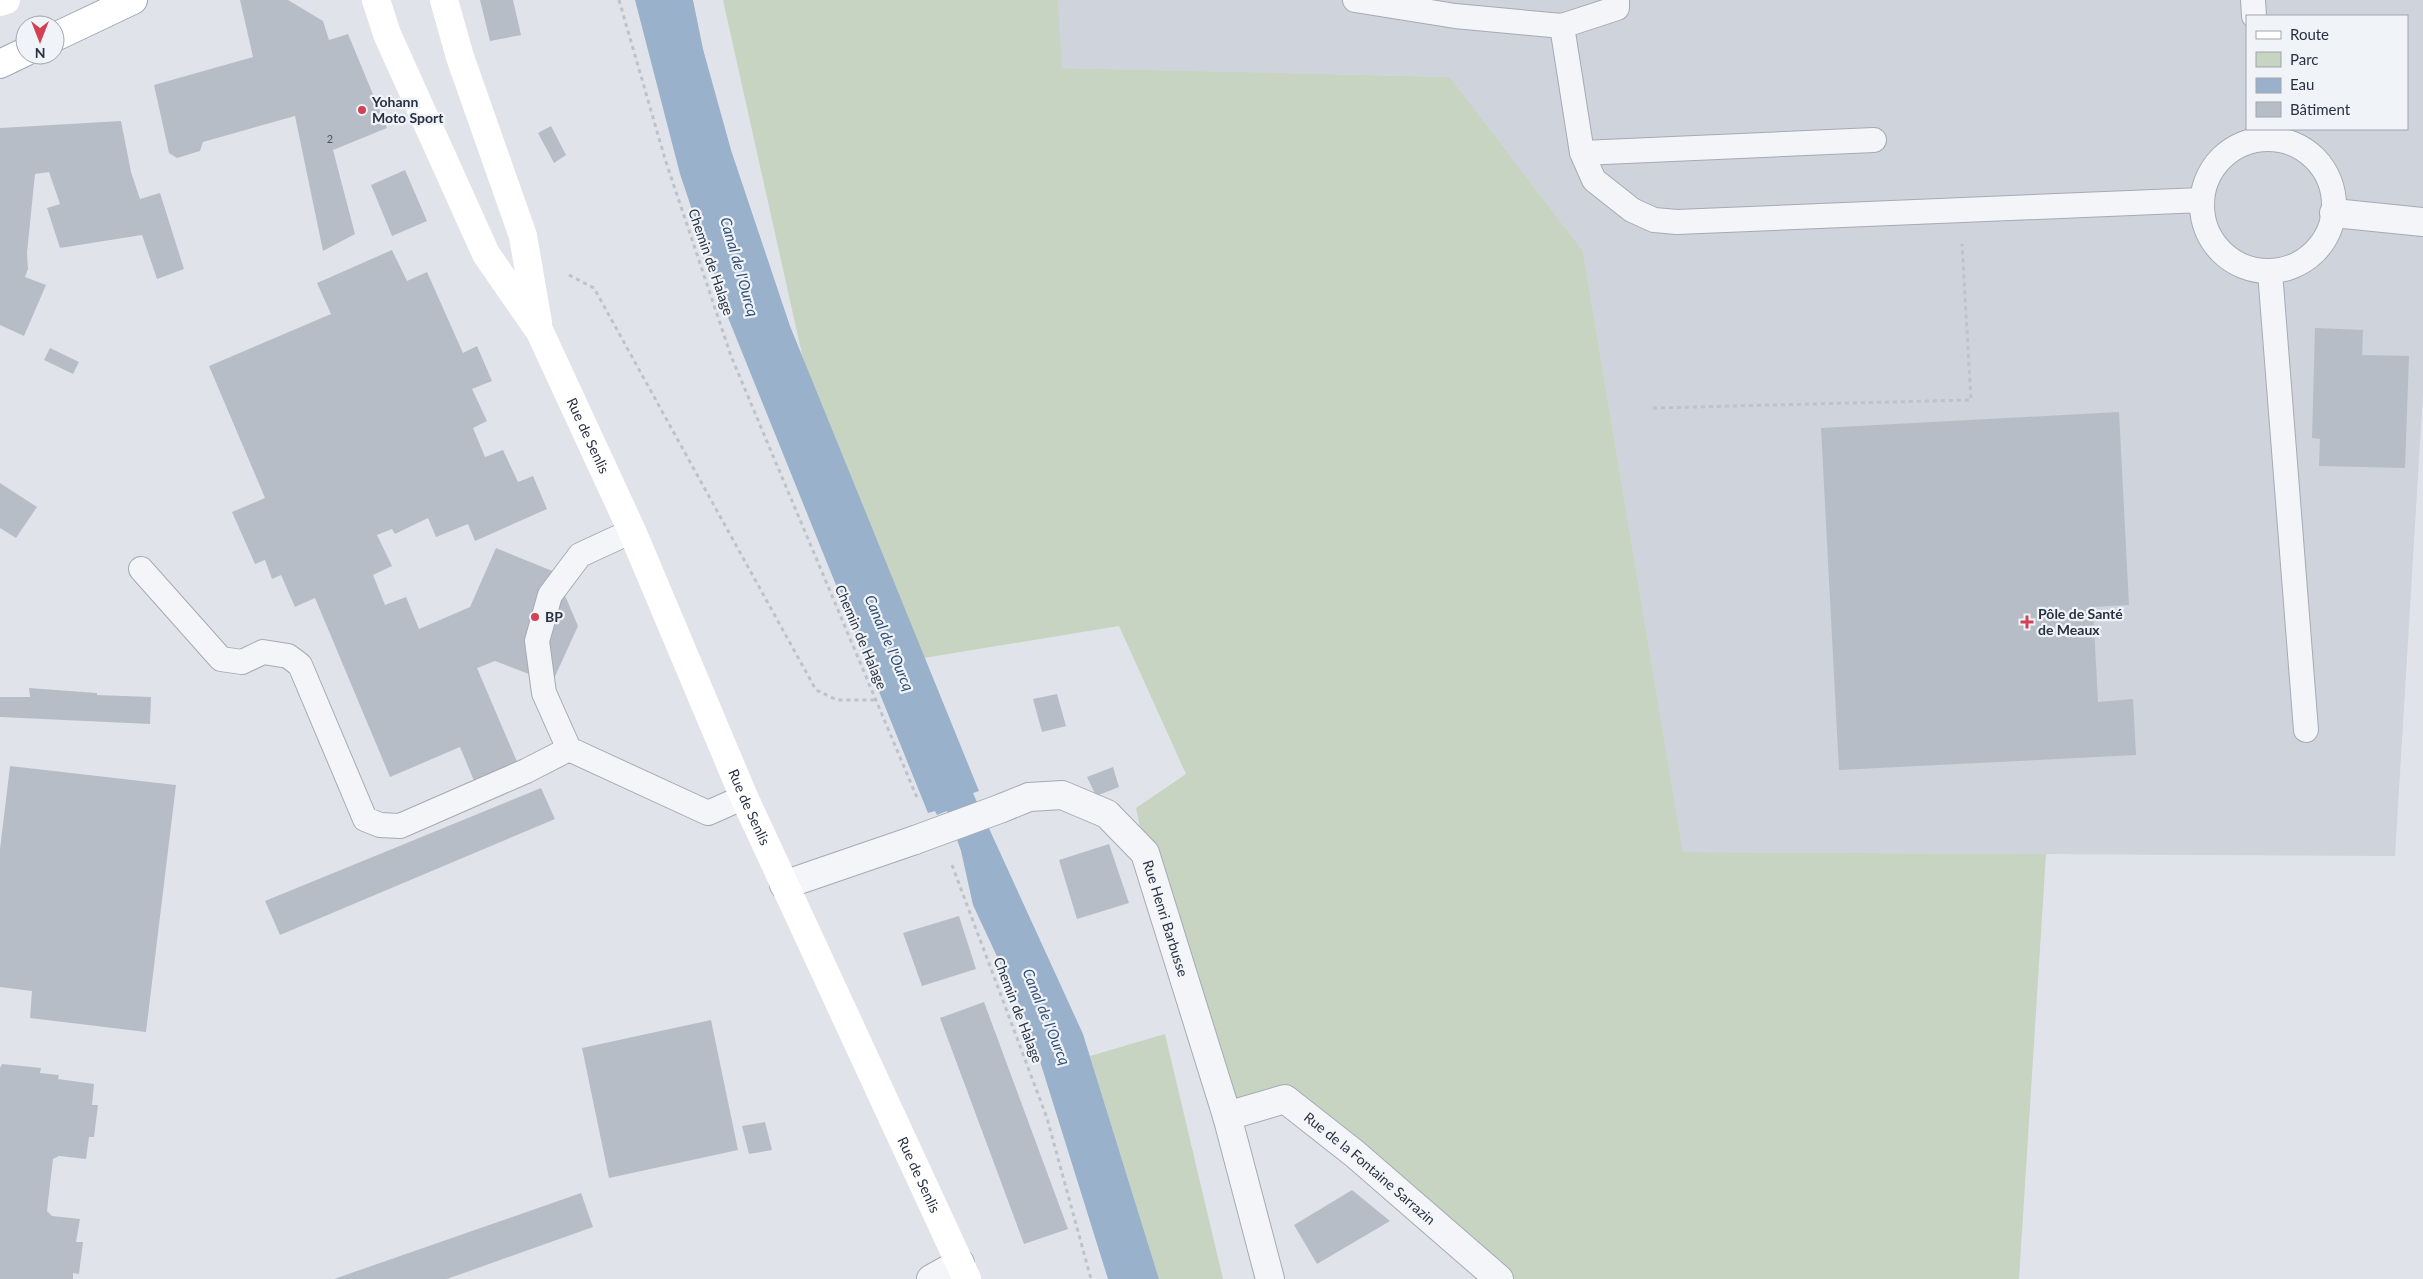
<svg xmlns="http://www.w3.org/2000/svg" width="2423" height="1279" font-family="Lato,sans-serif">
  <rect width="100%" height="100%" fill="#e0e4ea"/>
  <!-- built -->
  <path fill="#ced3dc" fill-rule="evenodd" d="M1058,0h1365v393l-28,463 -712,-4 -100,-601 -133,-174 -389,-9zM2247,16h160v113h-160z"/>
  <!-- green -->
  <path fill="#c6d4c1" d="M723,0h335l4,68 388,9 133,174 100,601 363,2 -27,425h-524l-210,-180 -58,17 -82,-263 -9,-45 50,-34 -67,-148 -195,32 -121,-299z
    M1165,1034l58,245h-64l-69,-223z"/>
  <!-- water -->
  <path fill="#9ab1cb" d="M635,0h58l10,49 28,101 59,176 189,465 -6,2 3,7 107,234 76,245h-51l-80,-256 -55,-118 -12,-54 -14,-40 -10,4 -2,-4 -7,2 -199,-493 -49,-146z"/>
  <!-- building -->
  <path fill="#b7bdc7" d="M240,0h48l35,21 6,19 19,-6 39,94 -54,22 22,84 -32,17 -28,-135 -92,26 -3,9 -23,7 -8,-5 -15,-68 99,-28z
    M480,0h33l8,35 -31,6z
    M121,121l10,51 9,27 20,-6 24,76 -27,10 -15,-44 -82,13 -13,-40 13,-4 -11,-32 -14,2 -8,79 1,16 -3,8 21,8 -22,51 -24,-11v-197z
    M551,126l15,29 -12,8 -16,-30z
    M405,170l22,51 -35,15 -21,-51z
    M392,250l15,31 20,-9 36,81 14,-7 15,35 -20,8 15,32 -14,7 12,29 18,-7 15,32 15,-6 14,33 -72,32 -7,-17 -32,13 -8,-19 -33,16 -3,-5 -15,6 15,31 -19,9 12,30 21,-8 13,32 51,-22 26,-59 59,24 23,54 -26,57 -57,-22 -18,7 41,96 -44,17 -14,-34 -70,30 -75,-179 -20,9 -14,-32 -9,4 -7,-19 -10,4 -23,-52 33,-14 -56,-132 122,-52 -14,-31z
    M2315,328l48,2 -1,25 47,1 -4,112 -86,-2 1,-27 -8,-1z
    M50,348l29,14 -6,12 -29,-14z
    M2119,412l10,193 -36,2 5,95 35,-3 3,56 -297,15 -18,-342z
    M0,483l37,24 -21,31 -16,-10z
    M29,688l68,5v2l54,2 -1,27 -150,-7v-20h30z
    M1057,694l9,32 -24,6 -9,-33z
    M10,766l166,19 -30,247 -116,-14 2,-27 -32,-4v-138z
    M1113,767l6,20 -23,9 -9,-19z
    M541,788l14,31 -275,116 -15,-34z
    M1109,844l20,59 -52,16 -18,-59z
    M959,916l17,53 -54,17 -19,-53z
    M984,1002l84,227 -44,15 -84,-226z
    M711,1020l27,130 -129,28 -27,-130z
    M2,1064l39,4 -1,5 19,2 -1,4 36,5 -2,21h6l-4,32h-5l-3,22 -27,-3 -6,3 -6,52 5,5 28,3 -4,23h7l-4,32 -6,-1v6h-73v-211z
    M765,1122l7,28 -23,4 -7,-28z
    M1352,1190l38,31 -73,43 -23,-39z
    M581,1193l12,34 -146,52h-113z"/>
  <g fill="none" stroke-linecap="round" stroke-linejoin="round">
    <defs>
      <path id="service" d="M1355,0l100,16 107,10
        M1617,0v8l-55,18 20,127 12,27 38,30 22,10 23,2 525,-22
        M2253,0l1,16
        M2202 205a66 66 0 1 1 132 0a66 66 0 1 1-132 0Z
        M1582,153l292,-13
        M2270,272l36,458
        M632,531l-52,24 -30,40 -13,46 7,52 25,56 139,64 36,-16
        M141,569l80,90 21,3 21,-10 25,4 12,9 65,154 15,6 20,1 126,-55 43,-22"/>
      <g id="minor">
        <path d="M2334,213l89,9"/>
        <path id="s1" d="M1002,808l27,-11 33,-2 45,19 38,39 82,263 43,163"/>
        <path d="M784,885l131,-45"/>
        <path id="s2" d="M1227,1116l58,-17 70,55 144,125"/>
        <path d="M931,1279l29,-16"/>
      </g>
      <path id="primary" d="M55,37l78,-37
        M0,64l25,-12"/>
    </defs>
    <!-- service casing -->
    <use href="#service" stroke="#a5abb4" stroke-width="26"/>
    <!-- minor casing -->
    <use href="#minor" stroke="#a5abb4" stroke-width="30"/>
    <!-- primary casing -->
    <use href="#primary" stroke="#9fa8b6" stroke-width="30"/>
    <!-- path -->
    <path stroke="#bec2c9" stroke-width="3" stroke-dasharray="4 4" stroke-linecap="butt" d="M619,0l46,159 66,197 187,444
      M569,275l25,13 222,402 21,10h38
      M1653,408l318,-8 -9,-156
      M952,865l95,253 44,161"/>
    <!-- service -->
    <use href="#service" stroke="#f3f5f8" stroke-width="24"/>
    <!-- minor -->
    <use href="#minor" stroke="#f3f5f8" stroke-width="28"/>
    <!-- secondary -->
    <g stroke="#fff" stroke-width="28">
      <path id="s3" d="M376,0l11,34 99,220 54,78 92,199 112,266 223,482"/>
      <path d="M444,0l16,57 63,179 15,87"/>
      <path d="M0,2l6,-2"/>
    </g>
    <!-- primary -->
    <use href="#primary" stroke="#fff" stroke-width="28"/>
    <defs>
      <path id="minor-bridge" d="M915,840l87,-32"/>
    </defs>
    <!-- minor-bridge casing -->
    <use href="#minor-bridge" stroke="#a5abb4" stroke-width="30" stroke-linecap="butt"/>
    <!-- minor-bridge -->
    <use href="#minor-bridge" stroke="#f3f5f8" stroke-width="28"/>
  </g>
  <!-- markers -->
  <g fill="#d34156" stroke="#f0f3f7" stroke-width="2">
    <circle cx="362" cy="110" r="5"/>
    <circle cx="535" cy="617" r="5"/>
    <path d="M2024.5 614.5h5v5h5v5h-5v5h-5v-5h-5v-5h5z"/>
  </g>
  <g text-anchor="middle" stroke-width="4.5" stroke-linejoin="round" paint-order="stroke">
    <!-- number labels -->
    <g font-size="11" fill="#4c5463">
      <text x="330" y="143">2</text>
    </g>
    <!-- poi labels -->
    <g font-size="14" font-weight="bold" fill="#283142" stroke="#f0f3f7" text-anchor="start">
      <text x="372" y="107">Yohann<tspan x="372" dy="16">Moto Sport</tspan></text>
      <text x="2038" y="619">Pôle de Santé<tspan x="2038" dy="16">de Meaux</tspan></text>
      <text x="545" y="622">BP</text>
    </g>
    <!-- street labels -->
    <g font-size="14" fill="#283142" stroke="#f0f3f7">
      <text transform="translate(711 262) rotate(71)" y="5">Chemin de Halage</text>
      <text dy="5" stroke="none"><textPath href="#s3" startOffset="486">Rue de Senlis</textPath></text>
      <text transform="translate(861 637) rotate(67)" y="5">Chemin de Halage</text>
      <text dy="5" stroke="none"><textPath href="#s3" startOffset="891">Rue de Senlis</textPath></text>
      <text dy="5" stroke="none"><textPath href="#s1" startOffset="234">Rue Henri Barbusse</textPath></text>
      <text transform="translate(1018 1010) rotate(69)" y="5">Chemin de Halage</text>
      <text dy="5" stroke="none"><textPath href="#s2" startOffset="170">Rue de la Fontaine Sarrazin</textPath></text>
      <text dy="5" stroke="none"><textPath href="#s3" startOffset="1296">Rue de Senlis</textPath></text>
    </g>
    <!-- water labels -->
    <g font-size="15" font-style="italic" fill="#315077" stroke="#f0f3f7">
      <text transform="translate(739 267) rotate(74)" y="5">Canal de l'Ourcq</text>
      <text transform="translate(889 643) rotate(67)" y="5">Canal de l'Ourcq</text>
      <text transform="translate(1046 1017) rotate(68)" y="5">Canal de l'Ourcq</text>
    </g>
  </g>
  <!-- legend -->
  <rect x="2246" y="15" width="162" height="115" fill="#f0f3f7" stroke="#a0a5af"/>
  <rect x="2256" y="31" width="25" height="8" fill="#ffffff" stroke="#a0a5af"/>
  <text x="2290" y="40" font-size="15" fill="#283142">Route</text>
  <rect x="2256" y="52" width="25" height="15" fill="#c6d4c1" stroke="#a0a5af"/>
  <text x="2290" y="65" font-size="15" fill="#283142">Parc</text>
  <rect x="2256" y="78" width="25" height="15" fill="#9ab1cb" stroke="#a0a5af"/>
  <text x="2290" y="90" font-size="15" fill="#283142">Eau</text>
  <rect x="2256" y="102" width="25" height="15" fill="#b7bdc7" stroke="#a0a5af"/>
  <text x="2290" y="115" font-size="15" fill="#283142">Bâtiment</text>
  <!-- north arrow -->
  <g transform="translate(40 40) rotate(180)"><circle r="24" fill="#f0f3f7" stroke="#a0a5af"/>
  <path d="M0-4L9 19L0 12L-9 19Z" fill="#d34156"/>
  <text y="-8" font-size="14" font-weight="bold" text-anchor="middle" fill="#283142">N</text>
  </g>
</svg>
